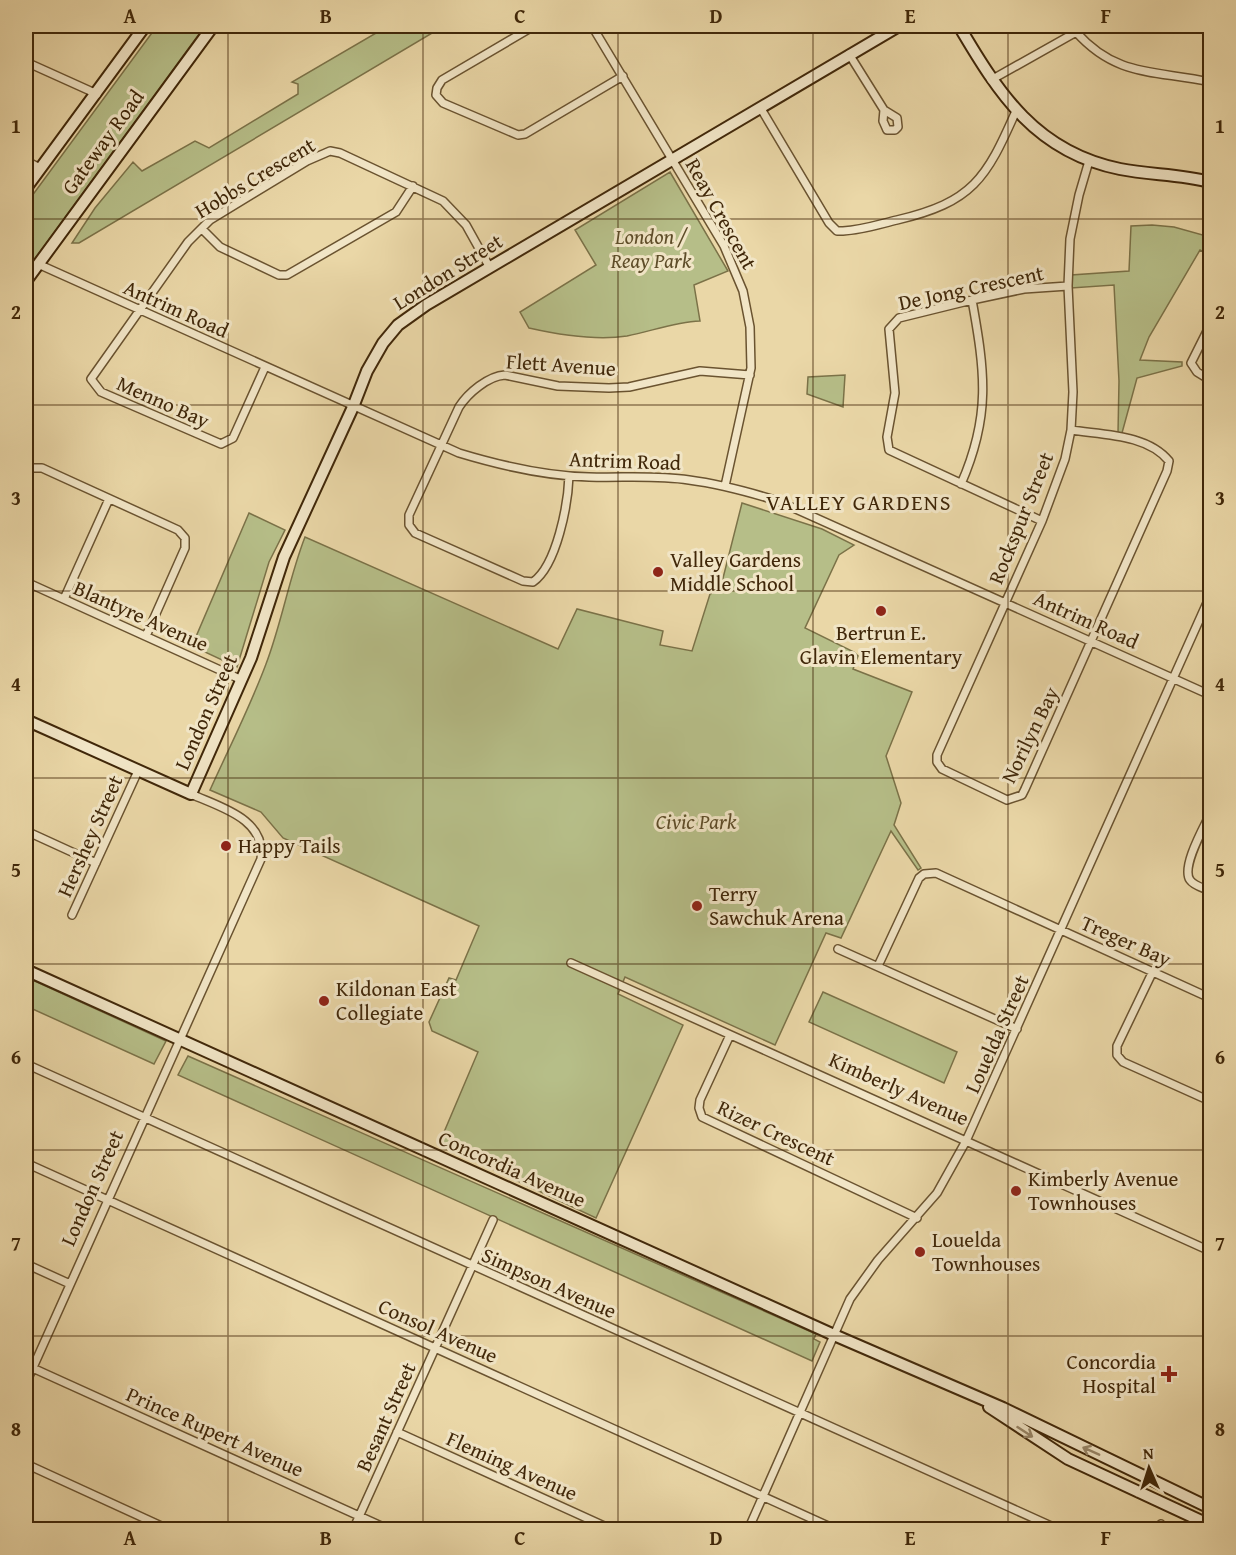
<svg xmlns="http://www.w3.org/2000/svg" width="1236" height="1555" font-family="'Gentium Book Plus',serif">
  <rect width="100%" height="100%" fill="#ead7a7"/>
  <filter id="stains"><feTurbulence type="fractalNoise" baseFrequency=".00333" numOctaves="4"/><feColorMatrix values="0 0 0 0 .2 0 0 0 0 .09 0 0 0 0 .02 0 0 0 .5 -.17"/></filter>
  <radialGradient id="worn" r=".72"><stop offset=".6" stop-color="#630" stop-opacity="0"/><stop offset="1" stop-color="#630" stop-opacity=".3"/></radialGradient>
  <!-- green -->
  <path fill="#b6be88" stroke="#7b7248" stroke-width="1.5" d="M157,26h48l-179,245v-67z
    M388,26h56l-365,217h-7l23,-35 38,-46 9,9 53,-30 14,7 89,-54v-10l-6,-2z
    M670,172l58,99 -34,14 6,36c-25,1 -48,10 -73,15 -32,5 -67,-1 -98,-8l-9,-16 76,-47 -21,-35z
    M1152,225l22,2 36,10v16l-2,1 -8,-4 -51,87 -9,23 42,2v4l-45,12 -15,55h-4l1,-52 -5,-96 -43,3v-13l58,-4 2,-45z
    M845,375l-2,32 -36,-13 1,-17z
    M742,503l80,26 32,16 -15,10 -34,73 49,24 4,4 -5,13 59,23 -26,64 15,47 -7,22 27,43 -3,2 -27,-39 -50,107 -15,-5 -51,112 -150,-68 -7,17 65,31 -87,193 -157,-74 39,-92 -46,-21 -3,-9 20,-44 7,2 23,-54 -196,-88 -22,-26 -51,-22c19,-42 40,-83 56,-126 16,-42 23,-86 39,-127l253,112 19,-40 86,22 -3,14 32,6 18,-57 10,-4z
    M249,513l36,17 -16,32 -32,105 -45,-21z
    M26,977l140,64 -12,23 -128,-58z
    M823,992l134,60 -13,31 -135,-61z
    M188,1056l628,278 -2,5 6,3 -8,19 -634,-286z"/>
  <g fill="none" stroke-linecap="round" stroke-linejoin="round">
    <defs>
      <path id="street" d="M534,26l-92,54 -5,8 -1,7 7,8 75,32 7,-1 98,-58
        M592,26l132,220 19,45 7,36 1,41 -26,118
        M1076,32c41,46 80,38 134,50
        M849,54l35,56 -1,11 4,9h8l3,-3 -1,-9 -13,-8
        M26,62l71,32
        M991,80l96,-54
        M760,107l69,116 8,8h6c19,-1 37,-7 54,-11 76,-18 89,-41 119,-109
        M26,161l14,7
        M202,229l18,18 59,28h8l109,-63 17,-26
        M38,264l421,189c43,13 86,23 130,24 34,1 67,-2 100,3 31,4 60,12 89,21l432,194
        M1210,325l-19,38 6,9 13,8
        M265,367l-32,71 -12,6 -120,-52 -10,-13 97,-137 22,-22 97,-59 23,-10 10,2 103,48 23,24 24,43
        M1071,430c32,5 76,4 98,31l-2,10 -142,318 -3,6 -15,5 -65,-31 -5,-7v-7l105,-234 23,-62 6,-29 2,-38 -5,-106 2,-47 9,-44 10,-34
        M26,473l6,-5h10l136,62 7,8v10l-39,88
        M569,476c-1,28 -12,89 -36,106l-10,-1 -108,-48 -6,-8v-10l50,-108c9,-14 29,-31 46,-32l53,11 51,2 20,-1 71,-16 50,4
        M961,484c30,-68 24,-112 11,-184
        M1042,521l-153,-71 -2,-13 8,-44 -6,-64 10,-11 73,-18 52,-11 44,-3
        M26,582l216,98
        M64,599l45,-100
        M1210,814c-6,13 -29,53 -20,66 4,6 14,8 20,11
        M26,831l70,32
        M72,915l66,-144
        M838,949l179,80
        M571,963l639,288
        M878,966l41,-88 5,-4 12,-1 274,125
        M1153,971l-36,75v9l6,7 87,39
        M730,1035l-30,65 -1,8 3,9 215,101
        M26,1064l1034,466
        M26,1163l811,367
        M26,1264l44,20
        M26,1365l364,165
        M26,1383l235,-524c5,-41 -42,-52 -70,-65
        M397,1432l216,98
        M26,1464l144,66
        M1161,1524l1,6
        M353,1530l140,-310
        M748,1530l102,-231 28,-39 59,-67 29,-52 244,-545"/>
      <path id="secondary" d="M959,26c40,68 77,126 161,143 30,6 60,5 90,13
        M26,188l119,-162
        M26,281l187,-255
        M26,720l165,74 60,-136 33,-101 69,-150 14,-36 16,-28 15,-18 28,-20 473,-279
        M26,970l808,365 169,73 207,100
        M989,1407l79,52 142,66"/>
    </defs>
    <!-- street casing -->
    <use href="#street" stroke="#6a5330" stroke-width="10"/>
    <!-- secondary casing -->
    <use href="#secondary" stroke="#402709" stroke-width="14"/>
    <!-- street -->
    <use href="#street" stroke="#f1e5c6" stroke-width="7"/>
    <!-- secondary -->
    <use href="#secondary" stroke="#f1e5c6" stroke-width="10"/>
  </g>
  <!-- one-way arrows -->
  <defs><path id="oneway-shaft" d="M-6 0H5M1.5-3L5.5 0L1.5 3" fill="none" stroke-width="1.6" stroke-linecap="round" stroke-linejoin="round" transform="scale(1.5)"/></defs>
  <g stroke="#988668">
    <use href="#oneway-shaft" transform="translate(1025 1432) rotate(33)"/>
    <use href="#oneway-shaft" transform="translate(1091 1451) rotate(-156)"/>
  </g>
  <!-- grid -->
  <path fill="none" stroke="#402709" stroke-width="1.5" stroke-opacity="0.55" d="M228,26v1504M423,26v1504M618,26v1504M813,26v1504M1008,26v1504M26,219h1184M26,405h1184M26,591h1184M26,778h1184M26,964h1184M26,1150h1184M26,1336h1184"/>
  <!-- markers -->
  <g fill="#8f2418" stroke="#f1e5c6" stroke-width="2">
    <circle cx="658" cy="572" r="6"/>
    <circle cx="881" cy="611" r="6"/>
    <circle cx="226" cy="846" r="6"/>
    <circle cx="697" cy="906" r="6"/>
    <circle cx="324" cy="1001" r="6"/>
    <circle cx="1016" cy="1191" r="6"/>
    <circle cx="920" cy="1252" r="6"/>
    <path d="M1166 1365h6v6h6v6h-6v6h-6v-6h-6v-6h6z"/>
  </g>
  <g text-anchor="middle" stroke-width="6" stroke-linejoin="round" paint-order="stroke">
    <!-- street labels -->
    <g font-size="21" fill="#402709" stroke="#f1e5c6">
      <text transform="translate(103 142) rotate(-54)" y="7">Gateway Road</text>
      <text transform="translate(255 178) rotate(-31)" y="7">Hobbs Crescent</text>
      <text transform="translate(721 214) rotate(61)" y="7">Reay Crescent</text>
      <text transform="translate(448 272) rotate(-32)" y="7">London Street</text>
      <text transform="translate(971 288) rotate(-12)" y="7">De Jong Crescent</text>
      <text transform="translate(176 309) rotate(24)" y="7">Antrim Road</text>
      <text transform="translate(561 365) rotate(4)" y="7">Flett Avenue</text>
      <text transform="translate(163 402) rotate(24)" y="7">Menno Bay</text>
      <text transform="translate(625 461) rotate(2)" y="7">Antrim Road</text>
      <text transform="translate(1021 518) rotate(-68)" y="7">Rockspur Street</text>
      <text transform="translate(141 616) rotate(24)" y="7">Blantyre Avenue</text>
      <text transform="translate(1086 620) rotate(24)" y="7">Antrim Road</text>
      <text transform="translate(206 712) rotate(-66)" y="7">London Street</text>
      <text transform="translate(1030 735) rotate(-64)" y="7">Norilyn Bay</text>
      <text transform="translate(90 836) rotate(-66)" y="7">Hershey Street</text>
      <text transform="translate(1126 941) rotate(24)" y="7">Treger Bay</text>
      <text transform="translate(997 1034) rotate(-66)" y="7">Louelda Street</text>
      <text transform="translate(899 1089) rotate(24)" y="7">Kimberly Avenue</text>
      <text transform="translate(776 1133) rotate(25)" y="7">Rizer Crescent</text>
      <text transform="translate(512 1169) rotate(24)" y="7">Concordia Avenue</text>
      <text transform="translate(92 1188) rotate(-66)" y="7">London Street</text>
      <text transform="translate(549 1283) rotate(24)" y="7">Simpson Avenue</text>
      <text transform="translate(438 1331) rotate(24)" y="7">Consol Avenue</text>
      <text transform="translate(386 1417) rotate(-66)" y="7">Besant Street</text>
      <text transform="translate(215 1432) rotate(24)" y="7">Prince Rupert Avenue</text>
      <text transform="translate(512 1466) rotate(24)" y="7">Fleming Avenue</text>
    </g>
    <!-- park labels -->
    <g font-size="21" font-style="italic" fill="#5e4d29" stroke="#f1e5c6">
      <text x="651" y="244">London /<tspan x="651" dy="24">Reay Park</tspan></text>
      <text x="696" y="829">Civic Park</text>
    </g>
    <!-- poi labels -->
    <g font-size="21" fill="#402709" stroke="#f1e5c6" text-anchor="start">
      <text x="670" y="567">Valley Gardens<tspan x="670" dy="24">Middle School</tspan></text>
      <text x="881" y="640" text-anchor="middle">Bertrun E.<tspan x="881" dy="24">Glavin Elementary</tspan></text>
      <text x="238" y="853">Happy Tails</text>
      <text x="709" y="901">Terry<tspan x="709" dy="24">Sawchuk Arena</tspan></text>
      <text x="336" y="996">Kildonan East<tspan x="336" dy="24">Collegiate</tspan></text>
      <text x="1028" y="1186">Kimberly Avenue<tspan x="1028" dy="24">Townhouses</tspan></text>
      <text x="932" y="1247">Louelda<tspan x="932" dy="24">Townhouses</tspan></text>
      <text x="1156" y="1369" text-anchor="end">Concordia<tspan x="1156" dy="24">Hospital</tspan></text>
    </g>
    <!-- neighbourhood labels -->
    <g font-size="22" letter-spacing="1.5" fill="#402709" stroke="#f1e5c6">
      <text x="859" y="510">VALLEY GARDENS</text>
    </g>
  </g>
  <!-- margin -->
  <rect width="1236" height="1555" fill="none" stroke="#ead7a7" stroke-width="66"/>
  <!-- north arrow -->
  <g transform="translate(1149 1468) rotate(357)" stroke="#f1e5c6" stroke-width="4.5" paint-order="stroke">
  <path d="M0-4.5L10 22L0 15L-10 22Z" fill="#402709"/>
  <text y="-9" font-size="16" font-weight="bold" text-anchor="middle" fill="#402709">N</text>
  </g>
  <rect x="33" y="33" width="1170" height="1489" fill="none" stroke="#402709" stroke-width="2"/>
  <g font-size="20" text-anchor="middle" font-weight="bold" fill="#402709">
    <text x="130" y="23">A</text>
    <text x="326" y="23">B</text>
    <text x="520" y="23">C</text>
    <text x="716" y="23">D</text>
    <text x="910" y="23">E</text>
    <text x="1106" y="23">F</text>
    <text x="16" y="133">1</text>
    <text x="1220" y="133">1</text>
    <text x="16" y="319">2</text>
    <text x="1220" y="319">2</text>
    <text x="16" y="505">3</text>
    <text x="1220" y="505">3</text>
    <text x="16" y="691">4</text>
    <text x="1220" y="691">4</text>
    <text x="16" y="877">5</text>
    <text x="1220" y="877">5</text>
    <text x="16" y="1064">6</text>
    <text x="1220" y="1064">6</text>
    <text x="16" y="1250">7</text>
    <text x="1220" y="1250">7</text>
    <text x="16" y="1436">8</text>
    <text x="1220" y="1436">8</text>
    <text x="130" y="1545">A</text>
    <text x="326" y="1545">B</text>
    <text x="520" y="1545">C</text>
    <text x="716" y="1545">D</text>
    <text x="910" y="1545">E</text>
    <text x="1106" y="1545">F</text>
  </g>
  <rect width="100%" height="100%" filter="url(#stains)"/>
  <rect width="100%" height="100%" fill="url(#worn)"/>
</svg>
